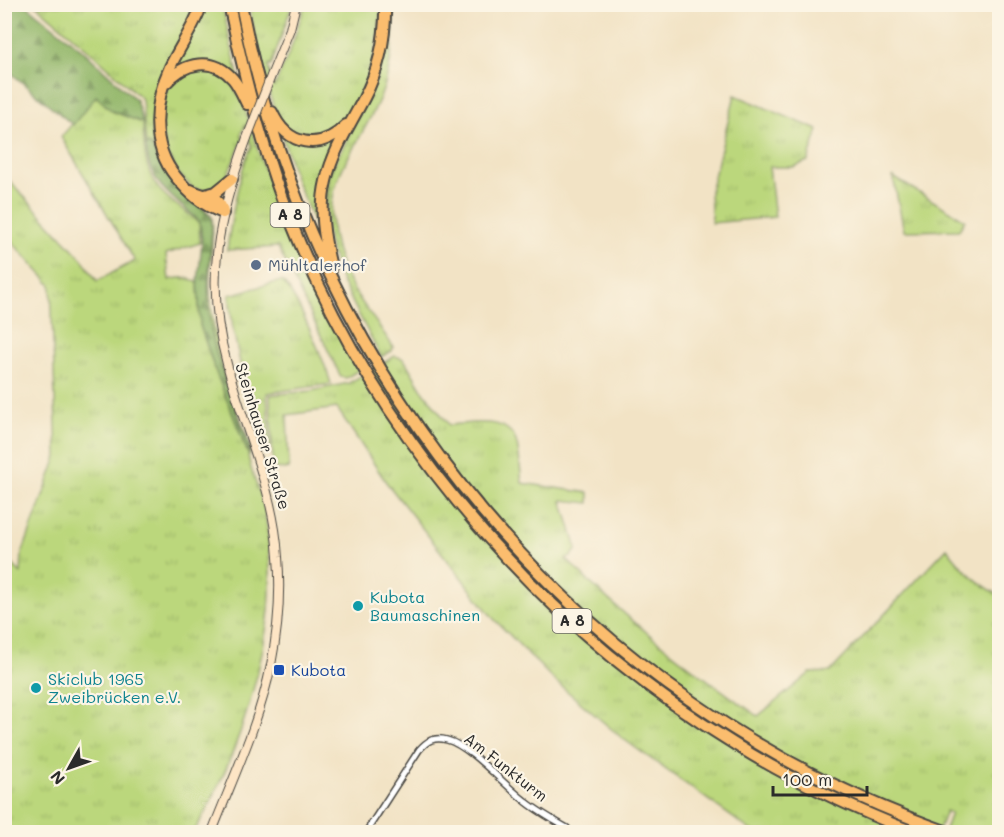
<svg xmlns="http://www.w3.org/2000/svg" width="1004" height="837" font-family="Mali,sans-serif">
  <defs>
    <pattern id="grass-tufts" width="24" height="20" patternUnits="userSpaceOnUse" patternTransform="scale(1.5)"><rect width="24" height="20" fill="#bbd77c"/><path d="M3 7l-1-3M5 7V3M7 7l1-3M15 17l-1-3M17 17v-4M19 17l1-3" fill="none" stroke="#a1b96b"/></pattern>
    <pattern id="forest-firs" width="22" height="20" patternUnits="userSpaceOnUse" patternTransform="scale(1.5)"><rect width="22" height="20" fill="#94b86c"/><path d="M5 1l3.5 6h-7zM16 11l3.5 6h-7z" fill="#799659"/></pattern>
  </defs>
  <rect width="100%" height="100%" fill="#fcf5e5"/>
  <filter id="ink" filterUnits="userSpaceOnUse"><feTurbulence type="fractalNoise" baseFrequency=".0167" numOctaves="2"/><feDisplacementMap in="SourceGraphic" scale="12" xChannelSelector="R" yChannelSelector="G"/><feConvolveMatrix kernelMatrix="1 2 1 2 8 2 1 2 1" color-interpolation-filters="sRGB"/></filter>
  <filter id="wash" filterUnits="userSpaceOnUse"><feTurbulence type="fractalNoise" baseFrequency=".008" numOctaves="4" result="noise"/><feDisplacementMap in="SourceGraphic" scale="24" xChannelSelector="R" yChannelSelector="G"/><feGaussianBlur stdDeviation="1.35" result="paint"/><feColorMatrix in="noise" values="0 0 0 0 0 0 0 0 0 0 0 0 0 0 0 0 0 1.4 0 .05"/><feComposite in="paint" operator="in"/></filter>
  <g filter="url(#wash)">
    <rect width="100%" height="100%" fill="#f2e3c5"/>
    <!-- grass -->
    <path fill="url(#grass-tufts)" stroke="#738154" stroke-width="1.5" d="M36,5h162c-26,51 -74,121 -26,175 12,13 29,22 40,37 3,25 -4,49 -2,74 2,56 24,107 42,160h-1c-15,-46 -37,-89 -42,-138 -3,-32 4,-65 1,-97 -27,-24 -44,-34 -58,-70l-6,-1 -4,-46 -42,-39z
      M204,5h18l17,74 -21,-14 -46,8z
      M249,5h43l-21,61 -2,-1 -1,2 6,20 16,-36 15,-46h76c-1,35 -9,67 -25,99 -4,8 -8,18 -16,23 -7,5 -17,8 -25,12 -7,-2 -21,-4 -27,-9 -21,-18 -33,-97 -39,-125z
      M389,5h5c-1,29 -1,57 -11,85 -25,66 -71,91 -43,171 10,31 36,58 53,86l-1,4 -11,6 -39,-75 -13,-38 -3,-16 4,-55 46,-92z
      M206,66l23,13 15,26 19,61 34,86 21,44 41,74 -13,8 -5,-1 -63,-130 -51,3c3,-22 13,-87 25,-103l-7,-22 -4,10 2,4 -19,43 -17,9 -14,-3 -14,-14 -13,-22 -6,-28 5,-30 4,-10 6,-7z
      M735,95l83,35 -10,31 -14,6h-25l6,50 -63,6 -2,-31z
      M96,96l16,15 31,12c1,27 1,54 23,73 10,10 23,17 33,27l1,20 -34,11 3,26c12,-3 18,-4 29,3l2,42 14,42 34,87c2,22 16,42 18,65 4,33 6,67 2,100 -11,74 -36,149 -74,213h-189v-275l16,16 1,-19 35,-97 -6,-172 -46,-51v-58l77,83 15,22 38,-20 -74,-124z
      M282,135l10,5 45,-4 -17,100 -25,-58z
      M893,177l72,43 -6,10 -55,1z
      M281,281c14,8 45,85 50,103l-64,9 3,54 -4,-1 -23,-69 -10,-48 -4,-34z
      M395,356l9,3 17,29 28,37c21,-1 58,-10 67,16 4,13 4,29 6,42l67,10v10l-27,-3 15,49 -6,8 -5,2c58,59 124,110 192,157l52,-43 20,-1 117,-124c15,21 30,35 52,47v237h-55l7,-19 -5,-2 -8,21h-185l-131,-94 -68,-58 -61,-62 -107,-136 -49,-74 -50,7 2,54 -18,-1 2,-3 -3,-70 41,-4 38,-8z"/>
    <!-- forest -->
    <path fill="url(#forest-firs)" stroke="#60724c" stroke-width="1.5" d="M4,5h22l54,43 56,52 7,23 -31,-12 -16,-15 -23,29 -68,-57z
      M148,144l4,2c11,33 33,48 58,70l2,4c-1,32 -6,62 -3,94 5,45 23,87 39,129l2,12 -3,-5 -33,-83 -14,-42 -2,-42 4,-41 -2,-20c-26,-26 -52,-36 -54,-77z"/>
  </g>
  <g filter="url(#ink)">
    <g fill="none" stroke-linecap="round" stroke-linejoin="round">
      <defs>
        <path id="minor" d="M366,832l53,-82c8,-9 15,-14 28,-10 23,6 57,45 77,60 13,11 28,19 43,28"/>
        <path id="secondary" d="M271,76l19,-47 6,-25
          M212,832c20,-52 48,-111 59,-167 7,-35 10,-72 7,-108 -4,-68 -34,-128 -51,-193 -23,-83 -9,-147 20,-226"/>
        <path id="motorway" d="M202,4c-8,23 -22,42 -32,63 -16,35 -20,78 6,110 14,17 26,28 47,36
          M229,4c12,59 27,118 46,175 81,233 251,438 461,566 56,35 116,63 177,87
          M241,4c73,381 340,700 707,828
          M166,83c18,-21 47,-27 67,-4 6,7 10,17 14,25
          M272,112c15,34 48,40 74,13
          M191,190c12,7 30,5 32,23
          M205,195l11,-3 16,-13
          M331,267c-7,-29 -12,-57 -5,-86 7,-31 24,-56 38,-83 15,-29 22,-61 21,-94"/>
      </defs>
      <!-- minor casing -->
      <use href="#minor" stroke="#494742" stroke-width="8"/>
      <!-- secondary casing -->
      <use href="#secondary" stroke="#494742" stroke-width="10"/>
      <!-- motorway casing -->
      <use href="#motorway" stroke="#494742" stroke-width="14"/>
      <!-- minor -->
      <use href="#minor" stroke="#fff" stroke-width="5"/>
      <!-- secondary -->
      <use href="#secondary" stroke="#fde5c5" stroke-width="8"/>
      <!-- motorway -->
      <use href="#motorway" stroke="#fbbd6e" stroke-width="10"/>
      <defs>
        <path id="secondary-bridge" d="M247,138l24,-62"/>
      </defs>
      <!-- secondary-bridge casing -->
      <use href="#secondary-bridge" stroke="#494742" stroke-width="10" stroke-linecap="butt"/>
      <!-- secondary-bridge -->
      <use href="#secondary-bridge" stroke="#fde5c5" stroke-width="8"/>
    </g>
  </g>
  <!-- markers -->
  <circle fill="#5c6f8a" stroke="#fcf5e5" stroke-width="2" cx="256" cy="265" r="6"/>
  <g fill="#0f9aa8" stroke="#fcf5e5" stroke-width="2">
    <circle cx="358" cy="606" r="6"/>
    <circle cx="36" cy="688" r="6"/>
  </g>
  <rect fill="#1a4fb4" stroke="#fcf5e5" stroke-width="2" x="273" y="664" width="12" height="12" rx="3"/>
  <g text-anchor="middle" stroke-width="4.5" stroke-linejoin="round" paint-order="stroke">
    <!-- shield labels -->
    <g fill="#fcf5e5" stroke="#6a6863" stroke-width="1.5">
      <rect x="270.5" y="203" width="39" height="24" rx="4.5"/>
      <rect x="552.5" y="609" width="39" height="24" rx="4.5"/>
    </g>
    <g font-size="15" font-weight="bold" fill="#2b2b2b">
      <text x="290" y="220">A 8</text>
      <text x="572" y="626">A 8</text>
    </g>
    <!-- service labels -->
    <g font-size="16" fill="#4e5e75" stroke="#fcf5e5" text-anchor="start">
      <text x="268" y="271">Mühltalerhof</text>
    </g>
    <!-- street labels -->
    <g font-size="16" fill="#2b2b2b" stroke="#fcf5e5">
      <text transform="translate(263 436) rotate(73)" y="6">Steinhauser Straße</text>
      <text transform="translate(506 767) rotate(38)" y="6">Am Funkturm</text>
    </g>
    <!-- culture labels -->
    <g font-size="16" fill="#0d838f" stroke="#fcf5e5" text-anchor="start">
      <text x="370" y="603">Kubota<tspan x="370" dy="18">Baumaschinen</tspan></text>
      <text x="48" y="685">Skiclub 1965<tspan x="48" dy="18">Zweibrücken e.V.</tspan></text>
    </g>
    <!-- transit labels -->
    <g font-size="16" fill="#164399" stroke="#fcf5e5" text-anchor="start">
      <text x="291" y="676">Kubota</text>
    </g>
  </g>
  <!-- margin -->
  <rect width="1004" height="837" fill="none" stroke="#fcf5e5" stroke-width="24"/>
  <!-- north arrow -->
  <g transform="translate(69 768) rotate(230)" stroke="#fcf5e5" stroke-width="4.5" paint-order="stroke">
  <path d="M0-4.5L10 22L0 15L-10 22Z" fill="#2b2b2b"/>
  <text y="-9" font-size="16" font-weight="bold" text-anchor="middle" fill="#2b2b2b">N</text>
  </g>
  <!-- scale -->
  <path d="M773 786v9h94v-9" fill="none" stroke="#2b2b2b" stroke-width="3"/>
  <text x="782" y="786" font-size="18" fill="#2b2b2b" stroke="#fcf5e5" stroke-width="4.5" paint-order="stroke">100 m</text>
</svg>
